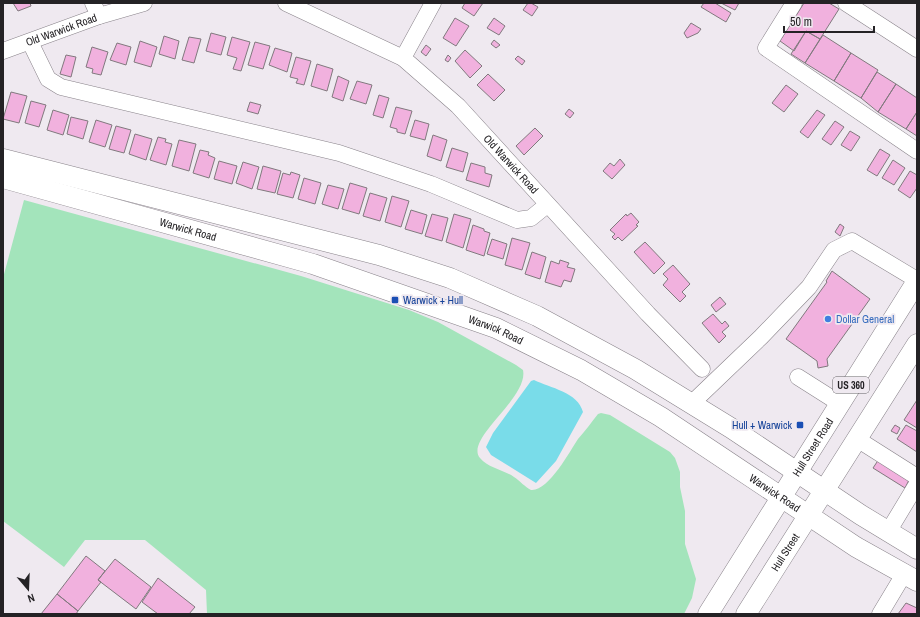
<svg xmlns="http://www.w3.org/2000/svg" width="920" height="617" font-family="'Archivo Narrow',sans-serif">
  <rect width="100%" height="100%" fill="#efe9f0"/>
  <!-- green -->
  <path fill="#a3e4bb" d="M24,200l277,76 108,34 29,12 78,43 7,5c6,28 -59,69 -43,88 8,10 24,12 34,19 6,4 11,10 17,13 17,2 39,-39 47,-51 7,-8 13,-16 20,-25l3,-1 9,2 60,37 5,6 5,14v15l5,24v33l11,35 -4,19 -8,16h-477l-1,-24 -61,-50h-60l-21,27 -61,-46v-243z"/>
  <!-- water -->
  <path fill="#79dce9" d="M534,380c16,8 44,12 49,32l-27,49 -20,22 -45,-28 -5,-8 7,-14 38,-52z"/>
  <!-- building -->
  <path fill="#f1b1de" stroke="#81797e" d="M13,3h17l1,3 -13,5z
    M465,3h18l-9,13 -12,-8z
    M528,3h3l7,4 -6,9 -9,-6z
    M704,3h11l16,10 -5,9 -25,-15z
    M721,3h18l-4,7z
    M804,3h25l10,6 -19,30 -14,-8 -12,20 -14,-10z
    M455,18l14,8 -13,20 -13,-8z
    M494,18l11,8 -6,9 -12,-7z
    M691,23l10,6 -3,4 -11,5 -3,-5z
    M806,31l14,8 -15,24 -14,-9z
    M211,33l15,4 -5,18 -15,-4z
    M823,35l28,18 -17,28 -29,-18z
    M164,36l15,5 -4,18 -16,-5z
    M189,37l12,2 -7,24 -12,-3z
    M232,37l18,5 -9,29 -8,-2 4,-11 -10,-3z
    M494,40l6,5 -4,3 -5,-4z
    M140,41l17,6 -6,20 -17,-5z
    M255,42l15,4 -7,23 -15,-4z
    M117,43l14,4 -5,18 -16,-5z
    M426,45l5,4 -5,7 -5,-4z
    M92,47l16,5 -7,23 -9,-2 1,-4 -7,-2z
    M275,48l17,5 -5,19 -18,-7z
    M465,50l17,16 -12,12 -15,-17z
    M851,53l27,17 -17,28 -27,-17z
    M66,55l10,2 -5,20 -11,-3z
    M448,55l3,3 -3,4 -3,-2z
    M518,56l7,5 -3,4 -7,-6z
    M296,57l15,4 -7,24 -8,-2 2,-4 -8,-2z
    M317,64l16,5 -6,22 -16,-5z
    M877,72l19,12 -18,28 -17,-14z
    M488,74l17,16 -11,11 -17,-16z
    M338,76l11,5 -6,20 -11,-4z
    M357,81l15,4 -6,19 -16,-5z
    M896,84l21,14v14l-11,17 -28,-17z
    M786,85l12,9 -14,18 -12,-9z
    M11,92l16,4 -8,27 -16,-4z
    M379,95l10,3 -6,20 -10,-3z
    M31,101l15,4 -7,22 -14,-4z
    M250,102l11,3 -3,9 -11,-3z
    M396,107l16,4 -7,23 -8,-2v-3l-7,-2z
    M569,109l5,4 -4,5 -5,-4z
    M53,110l16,5 -6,20 -16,-5z
    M817,110l8,5 -17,23 -8,-6z
    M917,112v24l-11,-7z
    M71,117l17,4 -5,18 -16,-5z
    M96,120l16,5 -7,22 -16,-5z
    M415,120l14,4 -4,16 -15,-4z
    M835,121l9,6 -13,18 -9,-6z
    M116,126l15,4 -7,23 -15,-4z
    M535,128l8,8 -19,19 -8,-9z
    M850,131l10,6 -9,14 -10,-6z
    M135,134l17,5 -6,21 -17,-6z
    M433,135l14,5 -6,21 -14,-5z
    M158,137l8,2 -1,3 7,2 -6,21 -16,-5z
    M179,140l17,4 -7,27 -17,-5z
    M452,148l16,5 -5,19 -17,-5z
    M880,149l10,6 -13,21 -10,-6z
    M200,150l9,2 -1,3 7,3 -6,20 -16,-5z
    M620,159l5,6 -13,14 -9,-8 7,-8 4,3z
    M893,160l12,8 -11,17 -12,-7z
    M219,161l18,5 -5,18 -18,-5z
    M243,162l16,5 -7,22 -16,-6z
    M471,163l14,4v6l7,2 -3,12 -23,-7z
    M263,166l18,5 -6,22 -18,-4z
    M910,171l7,4v13l-7,10 -12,-8z
    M291,172l9,3 -7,23 -16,-4 6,-21 7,2z
    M304,178l17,5 -6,21 -17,-5z
    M350,183l17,5 -8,26 -17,-5z
    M328,185l16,4 -6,20 -16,-5z
    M370,193l17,5 -7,23 -17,-5z
    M392,196l17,5 -8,26 -16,-5z
    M411,210l16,5 -5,19 -17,-5z
    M631,213l8,9 -3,3 2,1 -16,15 -4,-4 -3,3 -3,-3 3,-3 -5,-4 16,-16 1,2z
    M432,214l16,4 -6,23 -17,-5z
    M454,214l17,5 -8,29 -17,-6z
    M840,224l4,3 -4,9 -5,-4z
    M473,225l11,4v2l6,2 -6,23 -18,-6z
    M512,238l18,5 -8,27 -17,-5z
    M492,239l15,5 -4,15 -16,-5z
    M645,242l20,21 -11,11 -20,-22z
    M532,252l14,5 -6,22 -15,-5z
    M560,260l9,3 -2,4 8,2 -4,13 -7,-2 -3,7 -16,-5 6,-21 8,3z
    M673,265l17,19 -8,8 4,4 -6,6 -17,-17 5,-6 -5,-5z
    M832,271l38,28 -43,60 1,7 -10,2 -1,-7 -31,-22 41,-57 -1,-1z
    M720,297l6,7 -10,8 -5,-7z
    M713,314l9,10 3,-3 4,5 -7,6 4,4 -7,7 -17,-20z
    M917,400v28l-13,-8z
    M895,425l5,3 -3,6 -6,-3z
    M906,425l11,6v21l-20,-13z
    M879,459l31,19 -5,10 -32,-20z
    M86,556l19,15 -7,9 3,2 -23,29 -21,-17z
    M115,559l36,28 -15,22 -38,-29z
    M158,578l37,29 -6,7h-31l-16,-12z
    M57,594l21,17 -2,3h-35z
    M906,603l11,5v6h-19z"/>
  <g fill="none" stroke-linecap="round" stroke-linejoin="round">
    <defs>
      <g id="minor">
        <path d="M93,3l6,13"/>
        <path id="s1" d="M286,3l117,55 55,48 190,208 54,55"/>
        <path d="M794,3l-28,45 151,103"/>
        <path d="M846,3l71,46"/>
        <path d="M30,42l18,37 13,8 278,66 92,31 86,36 14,-2 16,-13"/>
        <path id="s2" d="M3,51l96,-35 45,-13"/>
        <path d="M403,58l30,-55"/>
        <path d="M798,377l41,26"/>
        <path d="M692,403l69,-66 48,-50 25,-37 18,-9 65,39"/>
        <path d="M857,439l60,38"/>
        <path d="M888,532l29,-48"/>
        <path d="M880,614l24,-40"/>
      </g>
      <g id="major">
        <path d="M3,159l376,96 71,23 87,38 98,53 96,59 130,87 56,34"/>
        <path id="s3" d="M3,178l310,86 183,64 85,42 80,47 195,130 61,34"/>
        <path id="s4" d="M708,614l209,-333"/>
        <path id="s5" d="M746,614l171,-270"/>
      </g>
    </defs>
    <!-- minor casing -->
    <use href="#minor" stroke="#89838a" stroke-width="17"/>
    <!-- major casing -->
    <use href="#major" stroke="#89838a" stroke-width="21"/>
    <!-- minor -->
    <use href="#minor" stroke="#fff" stroke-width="16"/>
    <!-- major -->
    <use href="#major" stroke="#fff" stroke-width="20"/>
  </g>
  <!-- markers -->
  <g fill="#1a4fb4" stroke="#efe9f0" stroke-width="1.5">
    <rect x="391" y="296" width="8" height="8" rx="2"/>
    <rect x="796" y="421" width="8" height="8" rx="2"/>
  </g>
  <circle fill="#3f7fe0" stroke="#efe9f0" stroke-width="1.5" cx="828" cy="319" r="4"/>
  <g text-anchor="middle" stroke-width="3.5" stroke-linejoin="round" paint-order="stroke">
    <!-- shield labels -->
    <rect fill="#efe9f0" stroke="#615e62" stroke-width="1" x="833" y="377" width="36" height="16" rx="3"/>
    <g font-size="10" font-weight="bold" fill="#242225">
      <text x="851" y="389">US 360</text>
    </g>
    <!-- street labels -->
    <g font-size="11" fill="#242225" stroke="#efe9f0">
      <text dy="4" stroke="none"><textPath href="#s2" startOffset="62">Old Warwick Road</textPath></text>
      <text dy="4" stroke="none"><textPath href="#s1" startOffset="281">Old Warwick Road</textPath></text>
      <text dy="4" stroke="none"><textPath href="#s3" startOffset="192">Warwick Road</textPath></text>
      <text dy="4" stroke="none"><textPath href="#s3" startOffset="516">Warwick Road</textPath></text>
      <text dy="4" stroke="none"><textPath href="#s4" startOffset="197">Hull Street Road</textPath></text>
      <text dy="4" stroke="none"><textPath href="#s3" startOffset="840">Warwick Road</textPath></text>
      <text dy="4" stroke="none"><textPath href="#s5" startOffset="73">Hull Street</textPath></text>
    </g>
    <!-- transit labels -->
    <g font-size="11" fill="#164399" stroke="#efe9f0" text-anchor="start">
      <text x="403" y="304">Warwick + Hull</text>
      <text x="792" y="429" text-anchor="end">Hull + Warwick</text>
    </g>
    <!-- shop labels -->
    <g font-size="11" fill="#366cbe" stroke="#efe9f0" text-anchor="start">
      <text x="836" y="323">Dollar General</text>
    </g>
  </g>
  <!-- border -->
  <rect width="920" height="617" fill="none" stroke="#242225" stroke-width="8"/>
  <!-- north arrow -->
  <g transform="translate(28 589) rotate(161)" stroke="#efe9f0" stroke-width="3" paint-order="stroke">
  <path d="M0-3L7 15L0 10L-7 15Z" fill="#242225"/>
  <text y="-6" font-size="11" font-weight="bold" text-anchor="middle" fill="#242225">N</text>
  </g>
  <!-- scale -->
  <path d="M784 26v6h90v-6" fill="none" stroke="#242225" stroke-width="2"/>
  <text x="790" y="26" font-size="12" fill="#242225" stroke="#efe9f0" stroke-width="3" paint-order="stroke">50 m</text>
</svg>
